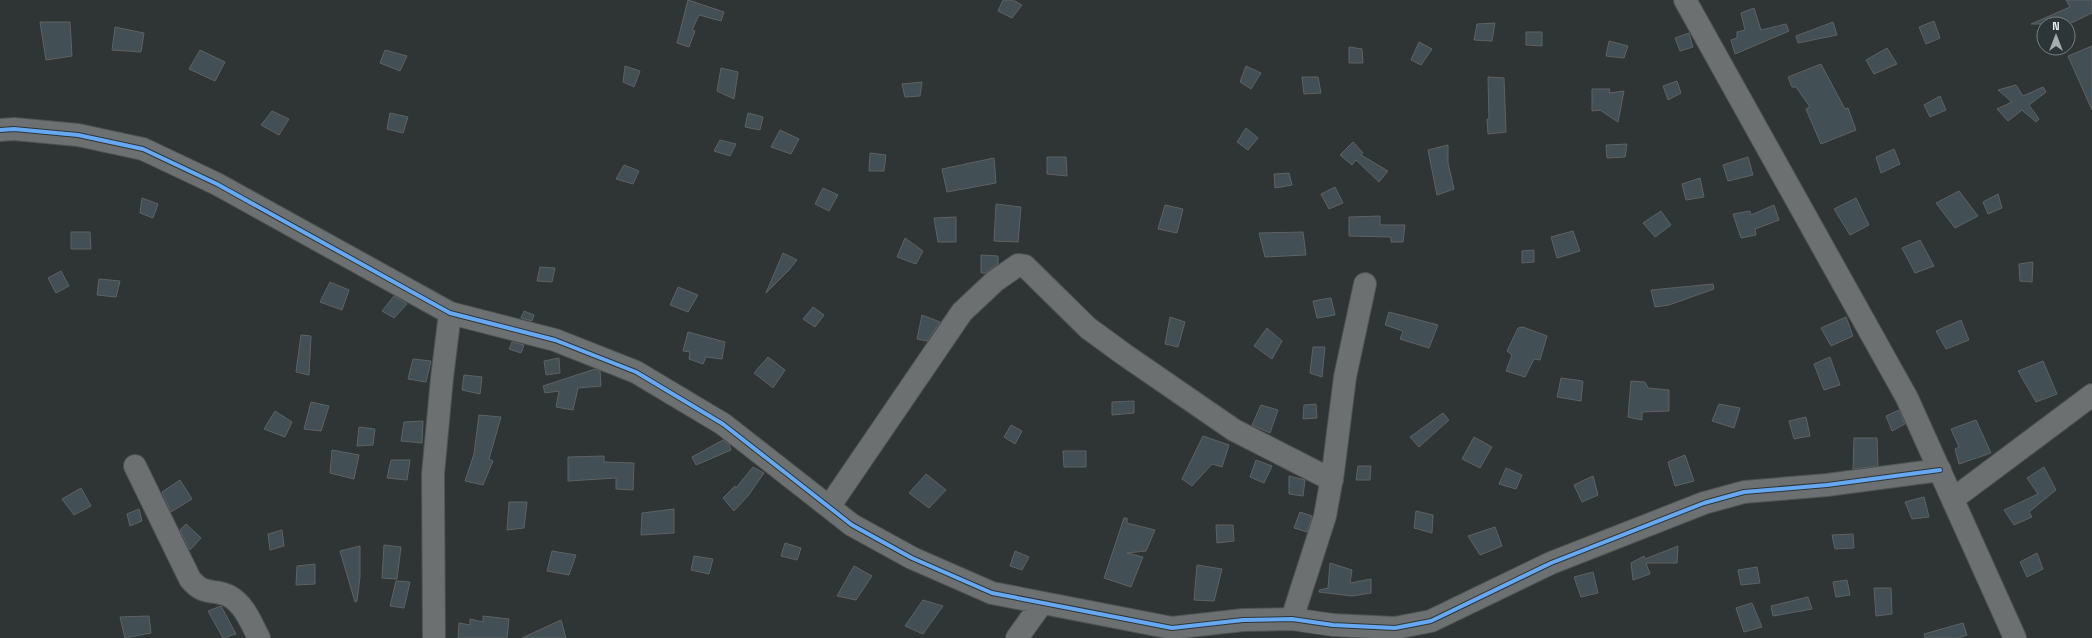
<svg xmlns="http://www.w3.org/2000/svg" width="2092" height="638" font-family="'Space Grotesk',sans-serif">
  <rect width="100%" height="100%" fill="#2f3435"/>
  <!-- building -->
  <path fill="#424f55" stroke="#5e6263" d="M688,0l36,12 -3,9 -22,-6 -7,15 3,1 -6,16 -12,-4z
    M1003,0h10l9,5 -10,13 -14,-7z
    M2066,0h26v13l-23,11h-38l39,-17z
    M1754,8l7,22 25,-6 3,7 -54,23 -4,-14 6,-2v-6l8,-2 -4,-17z
    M1934,21l6,17 -14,6 -7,-17z
    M40,22h30l2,34 -26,4z
    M1833,22l4,13 -39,8 -2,-7z
    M1495,23l-3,18 -18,-1 3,-16z
    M115,27l29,6 -3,19 -29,-2z
    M1526,32h16v14l-16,-1z
    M1689,33l4,14 -13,4 -5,-13z
    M1609,41l19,5 -4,12 -18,-2z
    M1419,42l13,7 -11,16 -10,-5z
    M2092,46v64l-24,-54z
    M1349,47l13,2 1,14h-14z
    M1887,48l10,16 -23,10 -8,-14z
    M200,50l25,12 -10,19 -26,-12z
    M385,50l22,6 -7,15 -20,-8z
    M1821,64l24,45 3,-1 8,22 -35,14 -15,-35 4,-2 -14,-20h-4l-4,-10z
    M625,66l15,5 -6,16 -11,-5z
    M1246,66l15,7 -10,16 -11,-7z
    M721,68l17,4 -4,27 -17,-8z
    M1302,77h16l3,16 -17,1z
    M1488,77l16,1 2,54 -18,2 -1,-15h2z
    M1677,81l4,12 -13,7 -5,-14z
    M922,82l-2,14 -15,1 -3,-13z
    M2016,85l7,11 20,-9 3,5 -17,13 10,14 -3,3 -14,-12 -14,11 -11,-12 15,-7 -14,-12z
    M1592,89h18l-1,4 15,-2 -6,31 -18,-12 -8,1z
    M1940,96l6,14 -16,7 -6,-12z
    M272,111l17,8 -10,16 -18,-10z
    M390,113l18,4 -5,16 -16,-4z
    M748,113l15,4 -3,13 -15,-3z
    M1246,128l12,10 -10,12 -11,-8z
    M780,130l19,9 -8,15 -20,-7z
    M720,140l16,4 -6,12 -16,-5z
    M1353,142l10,11 -2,2 27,16 -9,11 -23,-22 -4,5 -12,-10z
    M1627,144l-2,13 -18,1 -1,-13z
    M1448,145v18l6,26 -17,6 -9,-45z
    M1894,149l6,15 -19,9 -5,-16z
    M870,153l16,2 -2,16h-15z
    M1047,157h19l1,19 -20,-2z
    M1748,157l5,18 -25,6 -5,-16z
    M994,158l2,25 -49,9 -5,-23z
    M624,165l15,6 -6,13 -17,-5z
    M1289,173l3,12 -17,3 -1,-14z
    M1700,178l4,19 -18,3 -4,-16z
    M1335,187l8,16 -14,6 -8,-15z
    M823,188l15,7 -9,16 -14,-7z
    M1959,191l19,25 -23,12 -19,-25z
    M1998,194l4,14 -14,6 -5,-12z
    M142,198l16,6 -5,14 -13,-5z
    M1856,198l13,27 -19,10 -16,-26z
    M996,204l25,3 -3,35 -24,-1z
    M1165,205l18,4 -6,24 -19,-4z
    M1774,205l5,15 -24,9 1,6 -15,3 -8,-24 17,-3 1,4z
    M1661,211l10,14 -16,12 -12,-14z
    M1380,216v9h25l-2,17h-12v-5l-42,-1v-19z
    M956,217v25h-18l-4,-24z
    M1573,231l7,20 -23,7 -6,-21z
    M71,232h19l1,17h-20z
    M1303,232l3,23 -41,2 -6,-24z
    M905,238l18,13 -7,13 -19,-7z
    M1920,240l14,26 -19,7 -13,-25z
    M1534,250v12l-12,1v-12z
    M783,253l14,7 -8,10 -23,23z
    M981,255l17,1v8l-13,9h-4z
    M2033,262l-1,20 -12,-1 -1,-17z
    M540,267l15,1 -3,14 -15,-1z
    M61,271l8,15 -13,7 -8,-15z
    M99,279l21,2 -4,16 -19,-2z
    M330,282l19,8 -7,20 -22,-8z
    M1713,284l1,5 -45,16 -14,2 -4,-17z
    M678,287l20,8 -10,17 -18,-7z
    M394,296l13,8 -13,14 -12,-7z
    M1331,298l4,17 -18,3 -4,-17z
    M813,307l11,8 -9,12 -12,-8z
    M524,311l10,4 -2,6 -11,-3z
    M1389,312l49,13 -9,23 -29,-9 3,-8 -18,-6z
    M922,315l18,7 -13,19 -10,-2z
    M1170,317l15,5 -7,25 -13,-3z
    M1846,317l7,19 -22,10 -10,-18z
    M1961,320l8,20 -23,9 -10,-18z
    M1523,327l24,9 -7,24 -6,-1 -9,18 -19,-6 6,-16 -5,-4 11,-23z
    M1267,328l15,13 -10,18 -18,-13z
    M688,332l37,10 -3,17 -16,-2 -3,7 -14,-5 1,-7 -7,-1z
    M301,335l10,1 -2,39 -13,-3z
    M512,342l12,3 -3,8 -12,-4z
    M1313,347h12l-3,30 -12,-4z
    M768,357l17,13 -12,18 -19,-15z
    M1830,357l10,28 -16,5 -10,-26z
    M559,358l1,15 -14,2 -2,-14z
    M413,359l18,2 -5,21 -18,-3z
    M2043,361l14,33 -21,8 -18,-31z
    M595,369l5,2 1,15 -23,2 -5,22 -17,-3 3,-16 -14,2 -2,-7z
    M464,375l18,2 -2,17 -18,-4z
    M1561,378l22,3 -2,20 -24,-4z
    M1631,381l14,1 3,6 21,2v21l-27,1v8l-14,-3z
    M1134,401v12l-22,2v-13z
    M311,402l18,4 -8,25 -17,-2z
    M1316,404l1,14 -14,1 1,-14z
    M1719,404l21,4 -6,20 -22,-7z
    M1261,405l17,5 -8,23 -18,-8z
    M1899,410l6,14 -13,7 -6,-15z
    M275,411l17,11 -7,15 -21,-8z
    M1443,413l6,7 -30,27 -9,-10z
    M479,415l22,2 -12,42 4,2 -10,24 -18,-4 9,-27z
    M1806,417l4,19 -16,3 -5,-18z
    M1976,420l15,33 -32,11 -4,-15 4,-2 -8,-18z
    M423,421l-1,22 -21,-2 3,-19z
    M1011,425l11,6 -7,13 -11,-7z
    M359,427l16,2 -2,16 -16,1z
    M1203,436l26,9 -7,22 -10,-3 -20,22 -10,-7z
    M1474,437l18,10 -12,21 -18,-9z
    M1854,438h23l1,28 -25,3z
    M723,440l6,4 2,6 -35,15 -4,-8z
    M332,450l27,5 -5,24 -24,-6z
    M1063,451h23v16h-22z
    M1685,455l9,26 -19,5 -7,-24z
    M604,456v6l30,1 -1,27 -17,-1v-11l-48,3v-24z
    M391,460h19l-3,20 -20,-2z
    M1256,460l16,6 -8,17 -14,-6z
    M1358,466h13l-1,14h-14z
    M753,467l11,6 -16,23 -14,15 -11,-13 12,-12 1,2z
    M2044,467l12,23 -27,22 3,5 -18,8 -10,-15 34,-16 -11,-16z
    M1506,468l16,7 -6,14 -17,-5z
    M926,474l20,16 -17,18 -20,-15z
    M1289,476l16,4 -2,16 -14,-2z
    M1593,476l5,19 -16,7 -8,-17z
    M180,480l12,19 -21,13 -9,-20z
    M81,488l10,18 -17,9 -12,-16z
    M1924,497l5,20 -17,2 -7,-17z
    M509,502h18l-3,26 -17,2z
    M139,509l3,12 -12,5 -3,-12z
    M674,509v24l-33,2 1,-22z
    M1416,511l17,4 -1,18 -18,-5z
    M1300,512l12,4 -5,16 -13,-4z
    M1124,518h3v5l28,7 -9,21 -19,2 16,4 -12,30 -27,-9z
    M186,524l15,14 -11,12 -10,-20z
    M1216,525h17l1,16 -17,2z
    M1495,527l7,19 -22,9 -12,-19z
    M282,530l2,16 -14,4 -2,-16z
    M1853,534l1,14 -19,1 -3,-14z
    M785,543l16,5 -4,12 -16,-4z
    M384,545l17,2 -4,32 -15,-1z
    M360,546v31l-3,24 -2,1 -15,-51z
    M1678,546l-1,17h-31l4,11 -17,6 -2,-17 13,-7 1,3z
    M552,551l24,4 -7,20 -22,-4z
    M1015,551l14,6 -7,13 -12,-4z
    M2037,553l6,16 -16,8 -7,-15z
    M694,556l19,3 -4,15 -18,-4z
    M1330,563l22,7 -2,13 21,-4v14l-19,3 -33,-4v-2l9,-2z
    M315,564v20l-19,1 1,-19z
    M1197,565l25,4 -8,32 -20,-1z
    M854,566l18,10 -16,24 -19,-4z
    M1757,567l3,16 -19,2 -3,-15z
    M1593,572l5,21 -17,4 -7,-20z
    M1847,580l3,15 -14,2 -3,-15z
    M396,581l14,1 -6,26 -14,-2z
    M1874,588h17l1,26 -16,2z
    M1808,597l4,12 -39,7 -2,-10z
    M923,600l20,6 -20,28 -18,-8z
    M1752,603l10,24 -18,5 -8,-24z
    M221,606l15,28 -13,4 -15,-27z
    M149,616l2,17 -26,5 -5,-21z
    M483,616l26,3 -2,19h-49l1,-15 11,2v-6l13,3z
    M561,620l5,18h-44z
    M1963,623l4,12 -10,3h-32l-1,-4z"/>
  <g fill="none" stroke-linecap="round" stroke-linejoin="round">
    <defs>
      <path id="minor" d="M1685,0l222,398 108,240
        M0,130l14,-1 64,6 65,14 74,35 233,129 105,27 81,32 87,52 129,101 60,33 80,35 180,35 71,-8 49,-1 41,6 62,3 36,-7 120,-58 153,-60 40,-11 83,-7 113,-15
        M135,466l55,113c15,18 23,9 39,17 16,9 22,27 30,42
        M1953,499l139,-104
        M829,507l133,-195 33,-31 23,-16 7,1 63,62 37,27 109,75 98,50
        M1292,619l33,-103 8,-44 12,-95 20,-93
        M434,638l-1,-164 9,-96 8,-65
        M1017,638l25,-35"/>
    </defs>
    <!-- minor casing -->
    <use href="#minor" stroke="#4e5253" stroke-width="24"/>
    <!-- minor -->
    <use href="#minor" stroke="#6c7071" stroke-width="22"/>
    <defs>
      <path id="cycleway" d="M0,130l14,-1 64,6 65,14 74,35 233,129 105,27 81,32 87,52 129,101 60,33 80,35 180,35 71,-8 49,-1 41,6 62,3 36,-7 120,-58 153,-60 40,-11 83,-7 113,-15"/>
    </defs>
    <!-- cycleway casing -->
    <use href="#cycleway" stroke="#2c3638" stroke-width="6"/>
    <!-- cycleway -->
    <use href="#cycleway" stroke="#66a8f1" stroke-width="4"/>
  </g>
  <!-- north arrow -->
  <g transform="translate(2056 36)"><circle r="19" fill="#2c3638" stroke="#778081"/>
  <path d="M0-3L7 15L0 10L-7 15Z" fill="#a7adae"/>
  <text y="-6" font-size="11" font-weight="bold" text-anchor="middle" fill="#e8eeef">N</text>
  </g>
</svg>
